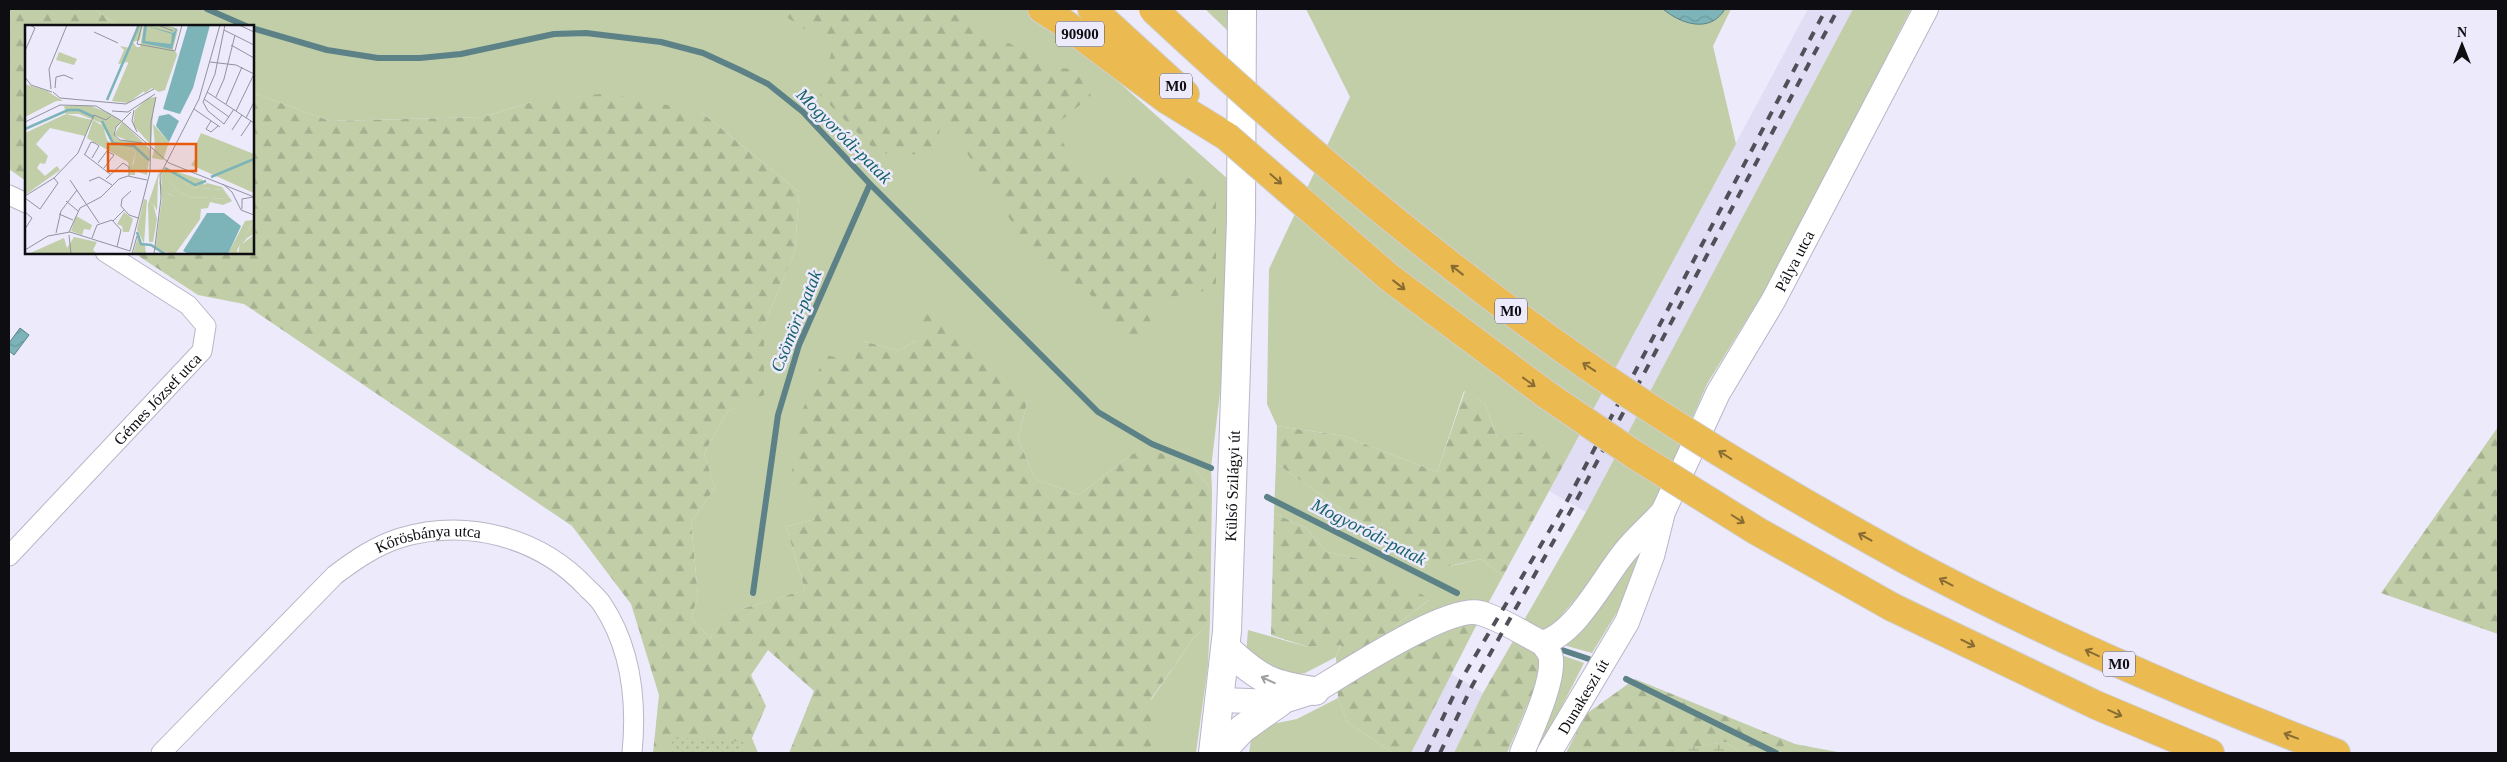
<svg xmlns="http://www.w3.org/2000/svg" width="2507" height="762" font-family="Georgia,serif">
  <defs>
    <pattern id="forest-firs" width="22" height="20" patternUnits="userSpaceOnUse" patternTransform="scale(1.25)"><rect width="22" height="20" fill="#c1cea8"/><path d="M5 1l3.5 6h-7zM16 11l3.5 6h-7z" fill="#a5b090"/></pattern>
    <pattern id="wetland-marsh" width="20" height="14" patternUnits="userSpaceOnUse" patternTransform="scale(1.25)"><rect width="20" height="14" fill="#c1cea8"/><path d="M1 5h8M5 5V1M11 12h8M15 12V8" fill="none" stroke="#a5b090"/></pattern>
    <pattern id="park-dots" width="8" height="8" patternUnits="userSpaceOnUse" patternTransform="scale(1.25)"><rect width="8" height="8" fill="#c1cea8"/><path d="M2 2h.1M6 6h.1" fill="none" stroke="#a5b090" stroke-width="1.8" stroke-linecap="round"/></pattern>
    <pattern id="water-waves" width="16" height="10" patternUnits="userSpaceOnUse" patternTransform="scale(1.25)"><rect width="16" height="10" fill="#7db4b9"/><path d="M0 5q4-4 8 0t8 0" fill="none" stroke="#6b9a9e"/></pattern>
  </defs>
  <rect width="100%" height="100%" fill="#eceafb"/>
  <!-- built -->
  <path fill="#e0ddf5" d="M1808,9h45l-267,503 -37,-21z
    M1450,673l33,20 -29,60h-43z"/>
  <!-- green -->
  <path fill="#c1cea8" d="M95,9h933l22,12 179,159 -7,196 -11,92 1,23 -19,-25 -67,-8 -47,37 -44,-16 -17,-40 10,-40 -112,-59 -17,11 -36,-10 -48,178 -29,8 19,63 -90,27 -4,22 -20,-21 7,-22 -7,-74 24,-34 -11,-35 24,-42 36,-17v-69l31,-74 4,-59 -98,-80 -169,-10 -49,15 -153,4 -77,-28 -1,-67h-134z
    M1205,9h22v21z
    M1306,9h425l-18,37 23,98 -169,314 -21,-11 -49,-10 -12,-34 -21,-12 -27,81 -93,-36 -67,-10 -10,-22 2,-135 81,-172z
    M1853,9h58l-132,258 -72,117 -54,124 -105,123h-9l-16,-9 63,-110z
    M1276,463l69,49 62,36c20,29 45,17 74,11l22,17 -25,46 -84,17 2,-13 33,-26 -73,-42 -29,-6 -21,-24 -32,-15z
    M1651,531l-29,73 -30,49 -32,-9z
    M1210,621l-2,44 -12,88h-45v-53l41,-60z
    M1248,630l60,17 33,-3 -5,13 -31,16 -20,4 -39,-23z
    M1556,653l28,10 -46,90h-6z
    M1338,698l9,24 46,31h-144l3,-19 16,-9 29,-6z"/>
  <!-- forest -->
  <path fill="url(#forest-firs)" d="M9,9h86l23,17h-92v155l-17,-12z
    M774,9h172l109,59 21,1 15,27 -37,30 28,51 107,1 27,23v88l-75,13 18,36 -27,3 -45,-50 -54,-36 -90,-139 -9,39 -56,-2 -58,-58 13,-48z
    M253,93l77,28 153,-4 49,-15 76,-9 93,19 98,80 -4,59 -31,74v70l-36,16 -24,42 11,35 -24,34 7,74 -7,22 20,21 3,-22 91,-27 -19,-63 29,-8 -23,-47 4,-46 29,-71 29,6 9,-20 36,10 17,-11 7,-30 105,89 -10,40 17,40 44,16 47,-37 19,-11 48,19 19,25 -2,130 -18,19 -41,59v54h-362l25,-62 -46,-41 -17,25 15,31 -14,32 6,15h-105l6,-58 -28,-91 -59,-78 -328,-222 -46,-9 -64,-42 118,-1z
    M1465,391l20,12 12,34 25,-4 45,25 -64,118 -22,-17 -46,10 -22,-13 -6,-8 -62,-36 -69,-49 1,-37 67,10 93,36z
    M2498,427v207l-117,-41z
    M1274,513l32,15 21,24 29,6 74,41 -34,27 -2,13 84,-17 -67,131h-18l-46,-31 -9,-24 -2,-41 5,-12 -33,2 -37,-12z
    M1516,636l17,10 11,20 -37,87h-53l29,-60z
    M1635,679l160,65 48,9h-102l-15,-11 -66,11h-94l20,-39z"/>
  <!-- wetland -->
  <path fill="url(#wetland-marsh)" d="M1726,742l15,11h-81v-1z"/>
  <!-- park -->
  <path fill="url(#park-dots)" d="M673,737l70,5 3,11h-75z"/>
  <!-- water -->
  <path fill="url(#water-waves)" stroke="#5c8287" d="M1663,9h62c-15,25 -44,15 -62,0z
    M20,328l9,7 -15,20 -5,-4v-8z"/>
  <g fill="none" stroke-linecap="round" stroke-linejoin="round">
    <!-- stream -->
    <path stroke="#5c8287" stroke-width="6" d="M207,9l39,17
      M252,28l75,22 51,8h42l41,-4 93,-20 32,-1 75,9 42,11 39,18 26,13 35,28 67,72 228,228 54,32 59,24
      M1267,497l190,96
      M753,593l25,-178 21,-70 71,-161
      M1559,649l30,10
      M1626,679l150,74"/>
    <defs>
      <g id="minor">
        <path d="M9,195l17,8"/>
        <path id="s1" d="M9,556l193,-205 4,-25 -18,-21 -83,-53"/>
        <path id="s2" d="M161,753l174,-178c20,-15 40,-29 65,-37 67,-20 140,-1 187,50 5,5 11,10 15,16 30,45 35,98 30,149"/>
      </g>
      <g id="tertiary">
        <path d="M1542,643c34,-9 60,-63 82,-90 11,-14 25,-26 37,-39"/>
        <path d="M1220,700l60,2 35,-11c30,-18 134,-87 165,-78 20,5 44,21 62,30 4,5 9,11 9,17 2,24 -20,70 -29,93"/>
        <path id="s3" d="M1549,753l78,-131 25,-66 11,-44 55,-119 55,-92 153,-292"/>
      </g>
      <g id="secondary">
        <path d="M1227,649c32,30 44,36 88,42"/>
        <path id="s4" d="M1213,753l14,-122 14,-411 1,-211"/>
        <path d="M1220,753l22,-24 38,-27"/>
      </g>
      <path id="trunk" d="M1042,9l22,14 102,76 60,37
        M1092,9l93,85
        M1908,561c138,74 282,136 428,192
        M1892,607l204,98 114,48"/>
    </defs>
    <!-- minor casing -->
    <use href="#minor" stroke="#b8b6c7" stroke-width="21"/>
    <!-- tertiary casing -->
    <use href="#tertiary" stroke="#b8b6c7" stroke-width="26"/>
    <!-- secondary casing -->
    <use href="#secondary" stroke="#b8b6c7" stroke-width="30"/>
    <!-- trunk casing -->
    <use href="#trunk" stroke="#cfcfd0" stroke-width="30"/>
    <!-- minor -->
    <use href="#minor" stroke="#fff" stroke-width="19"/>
    <!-- tertiary -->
    <use href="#tertiary" stroke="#fff" stroke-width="24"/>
    <!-- secondary -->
    <use href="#secondary" stroke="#fff" stroke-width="28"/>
    <!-- trunk -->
    <use href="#trunk" stroke="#ebba50" stroke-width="28"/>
    <!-- rail -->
    <path stroke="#515059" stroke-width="4" stroke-dasharray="9 9" stroke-linecap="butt" d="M1426,753l35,-73 106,-179 259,-492
      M1440,753l32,-67 102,-181 264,-496"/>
    <defs>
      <path id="trunk-bridge" d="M1153,9c137,128 279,249 433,356 103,72 211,135 322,196
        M1226,136l164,142 157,117 88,60 122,76 135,76"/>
    </defs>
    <!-- trunk-bridge casing -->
    <use href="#trunk-bridge" stroke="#cfcfd0" stroke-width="30" stroke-linecap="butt"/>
    <!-- trunk-bridge -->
    <use href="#trunk-bridge" stroke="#ebba50" stroke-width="28"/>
  </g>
  <!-- one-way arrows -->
  <defs><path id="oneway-shaft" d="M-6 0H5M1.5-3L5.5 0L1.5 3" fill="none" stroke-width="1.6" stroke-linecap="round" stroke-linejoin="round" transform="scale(1.25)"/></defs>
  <g stroke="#886c34">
    <use href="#oneway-shaft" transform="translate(1276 179) rotate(41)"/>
    <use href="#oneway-shaft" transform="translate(1457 270) rotate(-142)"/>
    <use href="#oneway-shaft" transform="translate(1399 285) rotate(38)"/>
    <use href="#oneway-shaft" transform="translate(1589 367) rotate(-146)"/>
    <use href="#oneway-shaft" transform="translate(1529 382) rotate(36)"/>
    <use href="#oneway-shaft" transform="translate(1725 455) rotate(-148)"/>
    <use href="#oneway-shaft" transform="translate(1738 519) rotate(32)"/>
    <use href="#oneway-shaft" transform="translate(1865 537) rotate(-151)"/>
    <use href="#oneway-shaft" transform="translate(1946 582) rotate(-152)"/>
    <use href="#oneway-shaft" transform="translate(1968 643) rotate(26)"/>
    <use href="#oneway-shaft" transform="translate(2092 653) rotate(-155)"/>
    <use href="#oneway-shaft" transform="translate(2115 713) rotate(24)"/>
    <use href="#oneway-shaft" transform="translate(2291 736) rotate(-159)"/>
  </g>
  <use stroke="#9f9ea0" href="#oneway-shaft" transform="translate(1268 680) rotate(-155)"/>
  <g text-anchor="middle" stroke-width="5" stroke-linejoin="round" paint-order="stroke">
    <!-- shield labels -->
    <g fill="#eceafb" stroke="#514f58" stroke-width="1">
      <rect x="1056" y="21.5" width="48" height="25" rx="4"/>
      <rect x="1160" y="73.5" width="32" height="25" rx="4"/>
      <rect x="1495" y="298.5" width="32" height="25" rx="4"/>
      <rect x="2103" y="651.5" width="32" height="25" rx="4"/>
    </g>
    <g font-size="15" font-weight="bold" fill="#0e0d12">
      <text x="1080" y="39">90900</text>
      <text x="1176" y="91">M0</text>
      <text x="1511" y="316">M0</text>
      <text x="2119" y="669">M0</text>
    </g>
    <!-- street labels -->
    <g font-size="16" fill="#0e0d12" stroke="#eceafb">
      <text dy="6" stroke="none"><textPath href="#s3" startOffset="552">Pálya utca</textPath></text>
      <text dy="6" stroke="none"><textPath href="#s1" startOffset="216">Gémes József utca</textPath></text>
      <text dy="6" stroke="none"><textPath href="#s4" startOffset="268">Külső Szilágyi út</textPath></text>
      <text dy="6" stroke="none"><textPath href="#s2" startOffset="352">Kőrösbánya utca</textPath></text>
      <text dy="6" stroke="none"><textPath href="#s3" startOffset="66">Dunakeszi út</textPath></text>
    </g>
    <!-- water labels -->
    <g font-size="18" font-style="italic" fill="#186269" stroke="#eceafb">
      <text transform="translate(844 136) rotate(45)" y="6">Mogyoródi-patak</text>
      <text transform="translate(796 321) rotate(-68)" y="6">Csömöri-patak</text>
      <text transform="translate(1369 532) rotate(27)" y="6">Mogyoródi-patak</text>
    </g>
  </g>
  <!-- overview -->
  <g transform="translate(25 25)">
    <rect width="229" height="229" fill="#eceafb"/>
    <path d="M34,27l18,7 -3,6 -18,-5zM131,72l-3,15 -2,33 -18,-20 2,-15 13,-12zM39,81h27l20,8 -2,5 3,-4 9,6 -7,9 1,7 4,3h7l-12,-5 8,-13 29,28 -1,11h-6l-4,-6 -7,11 3,-15 -23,-5 -12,-23 -22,-9h-13zM128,99l16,18 -6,18 -11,-2 3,-11zM134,156l10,13 32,15 -1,10 6,-8 -31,43 -20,-4 7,-52zM128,178l4,16 -4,23h-4l-1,-38zM229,195l-17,30 1,4h-10l17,-33z" fill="#c1cea8"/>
    <path d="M112,0h6l-3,15 -7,2 4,6 39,4 1,3 -12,35 -6,2 -7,-4 -7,5 -17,-31 -10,2 6,-14 -4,-4 10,2zM0,59l22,7 16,10h-7l-31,16zM41,89l26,6 -7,16 -35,-8 -14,16 12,12 -3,8 -5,-1 -3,5 8,8 12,-10 3,4 -35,25v-62zM68,95l10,6 4,14 7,6 22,5 -4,15 8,-11 4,6 5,-1 -2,15 -12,-4v-4v8h-5l-2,-13 -41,-24zM176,108l53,21v39l-63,-28 6,-9 -2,-9zM136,141l-3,14 -1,31 -4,-8 -5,1zM140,143l38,12 1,5 3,-2 15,4 10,14 -9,4 -13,-3 -2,6 -7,1 -17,-6 -22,-14 -1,-15zM145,147l20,15 34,3 5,9 -39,-2 -11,-5 -12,-13zM119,174l3,1 -3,44 -7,-15zM229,196v13l-7,4 -5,6 12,-9v19h-16l2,-10zM114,208l2,11 4,1 1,9h-13zM49,212l23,5 -4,8 4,4h-69l36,-16 3,10z" fill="#c1cea8" fill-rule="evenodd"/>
    <path d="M143,145l22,17 34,3 5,9 -39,-2 -11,-5 -12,-13 -2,-7z" fill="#c1cea8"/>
    <path d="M119,0h22l12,4 -5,20 3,5 -11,34 -14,-2 -23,17 -16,-2 23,-54h5zM99,187l9,7 -4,13h-6l-1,-6 -5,-2zM51,191l16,9 -2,5 -6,-1 -2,6 -11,-4z" fill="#c1cea8"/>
    <path d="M119,0l29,8 3,-3 -5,-3 6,2 -5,20 -30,-6zM122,1l25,8 -1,10 -26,-3zM163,0h22l-17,63 -13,26 -17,-5zM144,89l10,7 -10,21 -13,-16 3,-10zM182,188h17l17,13 -13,28h-39l-6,-3z" fill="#7db4b9" fill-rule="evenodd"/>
    <path fill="none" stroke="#7db4b9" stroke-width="2.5" d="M82,75l32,-75M77,96l11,22 21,3 15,14M0,104l43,-19h11l15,7M140,143l30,17 11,-4M186,152l43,-18M112,207l4,12 10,1 14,9"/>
    <path fill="none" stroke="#93929e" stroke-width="1" d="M117,0l-5,19 38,7 7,-26M133,0l15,6M200,0l-10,49 -12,28 5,9 16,13 10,-15M214,0l15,7M199,5l30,15M69,7l24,11M206,20l23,13M0,26l10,-23 -5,-3M185,37l26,3 18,9 -18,37M0,52l6,8 21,7M30,63l1,-11 8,-2 9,4M26,64l-2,-20 18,-44M28,67l7,6 66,6 28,-15M182,67l47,31M191,72l8,-18 11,-44M179,74l25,18M201,79l16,-37M169,84l26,18M109,85l-2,11 5,11M87,86l16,1 27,-18M106,87l-15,15 -2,8 6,5 22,3M221,93l8,-16M186,96l-5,8 5,3 7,-6M0,97l35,-17 36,1 24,14 49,43 85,34M207,105l10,-15M216,111l10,-15M59,129l26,20M60,129l6,-12 4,1 4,3 -7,12M73,138l9,-12 7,4 -10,13M81,154l17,-16 6,4v9M45,155l29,43M64,156l10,-4 13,8M198,159l9,8 9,18 13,5M106,166l-9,8 -1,7 8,9 9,3M0,171l29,-18 24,-25 16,-38 12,5 5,-4M0,173l15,11 18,-26 -4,-5M41,176l12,10M217,184v-10l11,-2M0,187l7,6 -7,11M34,189l14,6M88,196l11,-11M44,207l11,-24 21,-11 18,-18 9,-3 19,4M31,208l5,-22 16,-21M44,210l2,19M67,213l5,-13 15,-5 9,10 -4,17M0,225l23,-14 22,-4 60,19 20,-79 1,-50 5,-25M107,229l5,-18M129,229l7,-56 -1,-23 39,-76 21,-74"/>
    <path fill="#e8590c" fill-opacity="0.15" stroke="#e8590c" stroke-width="2.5" d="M83,119h88v27h-88z"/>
    <rect width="229" height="229" fill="none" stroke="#0e0d12" stroke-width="2.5"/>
  </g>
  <!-- border -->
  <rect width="2507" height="762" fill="none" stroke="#0e0d12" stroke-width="20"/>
  <!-- north arrow -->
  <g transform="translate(2462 45)" stroke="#eceafb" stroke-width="4" paint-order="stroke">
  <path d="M0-4L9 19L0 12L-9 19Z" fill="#0e0d12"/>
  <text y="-8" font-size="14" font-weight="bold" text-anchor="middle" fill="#0e0d12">N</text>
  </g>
</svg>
